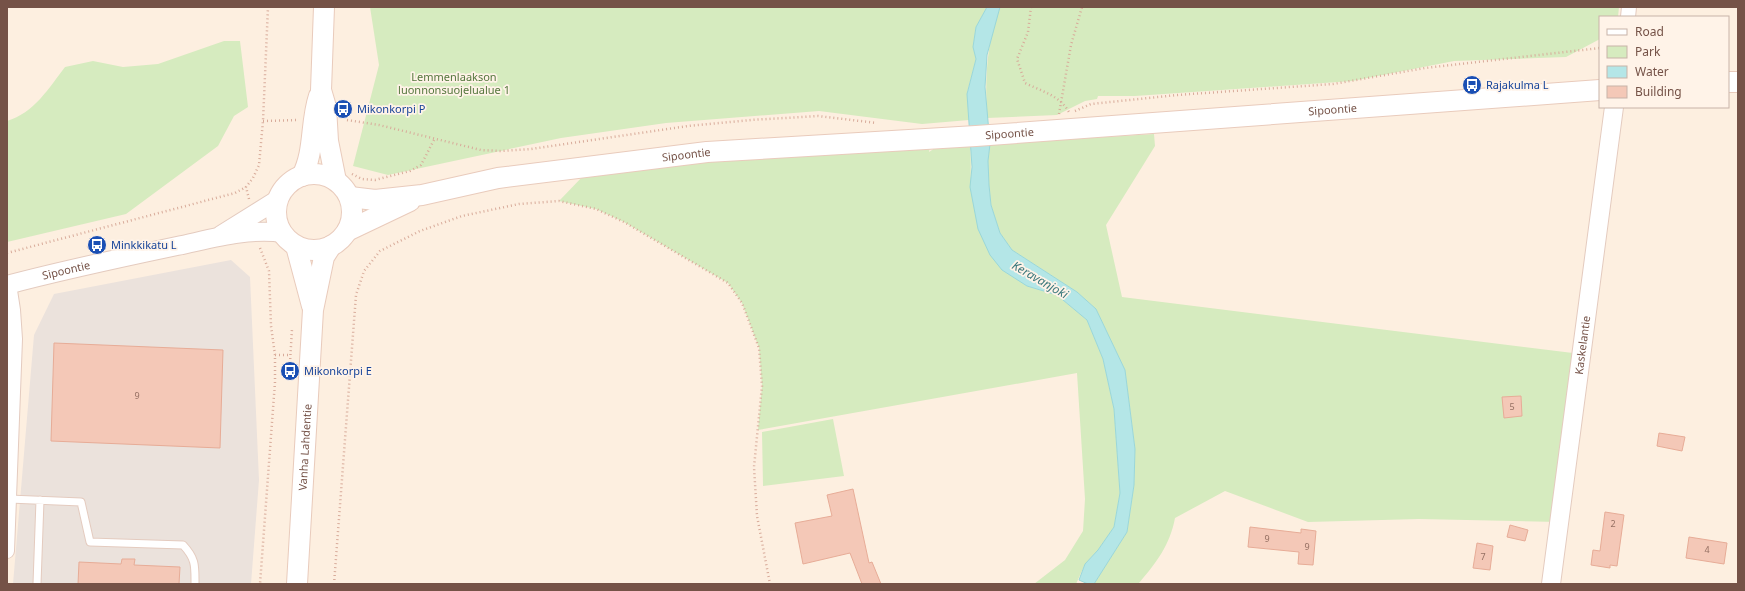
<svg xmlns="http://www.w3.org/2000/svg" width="1745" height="591" font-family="'Noto Sans',sans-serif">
  <rect width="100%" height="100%" fill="#fdefe0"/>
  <!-- industrial -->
  <path fill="#ebe2dc" d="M231,260l19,17 9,203 -8,104h-238l21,-249 20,-41z"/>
  <!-- green -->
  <path fill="#d6ebbf" d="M370,7h617l-11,20 -3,20 3,12 -9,34 2,27 -47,4 -103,-13 -153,12 -105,15 -173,37 -35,-9 26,-101z
    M1000,7h619l-1,10h-18v22l-34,18 -112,4 -102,20 -217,15h-37l-1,3 -12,2 -28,14 -70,3c-2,-38 -1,-74 13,-111z
    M224,41h16l8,66 -14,9 -16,30 -92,68 -119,28v-121c27,-8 42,-33 58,-54l28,-6 30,6 35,-3z
    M1154,134l1,12 -49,79 16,72 459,57 -22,168 -140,-3 -111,3 -83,-31 -50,27c-5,27 -19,45 -36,65l-45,1 33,-52 7,-47 1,-36 -10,-79 -29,-61 -19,-17 -65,-42 -12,-17 -9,-28 -2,-20 -1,-24 2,-17z
    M931,139l-2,13 6,-4 35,-3c2,19 -1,37 3,56l54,85 30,9 30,25 16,39 11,50 6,84 -6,34 -16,23 -13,14 -9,20h-42l31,-24 18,-29 2,-32 -8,-126 -319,57 4,-44 -3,-38 -17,-45 -14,-20 -104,-61 -28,-13 -37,-8 26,-27z
    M833,419l11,57 -81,10 -1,-54z"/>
  <!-- water -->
  <path fill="#b4e6e7" stroke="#9ad7d9" d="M987,7h13l-13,48 -2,32 5,57 -2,17 1,24 2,20 9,28 12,17 65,42 19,17 29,61 10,79 -1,36 -7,47 -33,52h-6l-9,-4 6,-16 13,-14 16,-23 6,-34 -6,-84 -11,-50 -16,-39 -30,-25 -30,-9 -25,-16 -12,-15 -12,-26 -8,-42 2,-20 -5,-73 9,-35 -3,-12 3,-20z"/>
  <!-- building -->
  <path fill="#f4c8b7" stroke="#e7ac97" d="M54,343l169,7 -3,98 -169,-7z
    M1521,396l1,20 -18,2 -2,-21z
    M1659,433l26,4 -3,14 -25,-5z
    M853,489l16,74 3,-1 9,22h-19l-12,-31 -47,11 -8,-41 37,-7 -5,-21z
    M1605,512l19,3 -7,51 -7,-1v3l-19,-3 2,-15 7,1z
    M1510,525l18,5 -3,11 -18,-4z
    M1250,527l51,6v-4l15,2 -3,34 -15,-1 1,-12 -51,-5z
    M1689,537l38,6 -3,21 -38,-6z
    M1477,543l16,3 -3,24 -17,-2z
    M122,559h13l-1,6 46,2 -1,17h-101l1,-22 42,2z"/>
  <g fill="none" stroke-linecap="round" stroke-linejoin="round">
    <defs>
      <path id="service" d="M9,499l72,3 9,40 93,3c13,14 12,21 12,39
        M37,584l3,-84"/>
      <path id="minor" d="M1628,17l1,-10
        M7,551l8,-212 -2,-29 -4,-26"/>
      <g id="tertiary">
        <path d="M221,235l56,-35"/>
        <path id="s1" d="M7,285c56,-15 113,-27 170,-39 34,-7 70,-18 106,-13"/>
        <path id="s2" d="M1551,584l63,-477"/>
      </g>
      <g id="secondary">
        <path d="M324,7l-3,83 5,17 2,34 8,40"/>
        <path d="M1728,82h10"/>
        <circle cx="314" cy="212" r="38"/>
        <path d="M302,176c13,-25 8,-53 17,-80"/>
        <path id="s3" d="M350,197l25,3 47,-5 76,-17 209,-26 269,-16 624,-46"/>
        <path d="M347,231l63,-30"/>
        <path d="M296,246l16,60"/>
        <path id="s4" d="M297,584l16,-274 11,-53 7,-11"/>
      </g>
    </defs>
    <!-- service casing -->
    <use href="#service" stroke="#e4cbbf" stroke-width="9"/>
    <!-- minor casing -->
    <use href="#minor" stroke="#e4cbbf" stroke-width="16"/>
    <!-- tertiary casing -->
    <use href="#tertiary" stroke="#e4cbbf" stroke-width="20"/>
    <!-- secondary casing -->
    <use href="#secondary" stroke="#e9cbbc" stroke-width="22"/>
    <!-- path -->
    <path stroke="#d8ab9a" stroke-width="2.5" stroke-dasharray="1 3" stroke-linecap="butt" d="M1031,7l-3,25 -11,27 8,24c16,8 34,12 44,29
      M1075,111l16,-7 86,-9 156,-11 92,-16 175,-20
      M1059,114l12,-69 11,-38
      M347,120l32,5 102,25 19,1 31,-2 157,-23 63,-6 67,-4 59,7
      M263,121l35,-1
      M352,174l10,5 13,1 35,-9 11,-6 14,-27
      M249,199l-3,-12 7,-9 6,-13 4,-44 5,-114
      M87,247l9,-2
      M260,248l9,23 2,55 4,29v27l-15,202
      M7,253l228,-60 11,-6
      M275,355h16
      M289,379l3,-50
      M334,584l22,-289 8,-24 16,-20 40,-20 42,-15 57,-12 40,-3 37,8 28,13 104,61 14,20 17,45 3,38 -8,81 3,49 13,68"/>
    <!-- service -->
    <use href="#service" stroke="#fff" stroke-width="7"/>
    <!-- minor -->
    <use href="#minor" stroke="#fff" stroke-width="14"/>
    <!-- tertiary -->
    <use href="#tertiary" stroke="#fff" stroke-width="18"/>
    <!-- secondary -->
    <use href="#secondary" stroke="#fff" stroke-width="20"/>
  </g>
  <!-- icons -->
  <defs>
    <symbol id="bus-disc" viewBox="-11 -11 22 22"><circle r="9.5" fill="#1a4fb4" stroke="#fff3e8"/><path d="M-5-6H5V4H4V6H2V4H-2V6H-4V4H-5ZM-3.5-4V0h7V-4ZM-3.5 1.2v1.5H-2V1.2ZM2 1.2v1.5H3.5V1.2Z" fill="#fff"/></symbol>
  </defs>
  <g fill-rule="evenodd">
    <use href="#bus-disc" x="1461" y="74" width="22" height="22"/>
    <use href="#bus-disc" x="332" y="98" width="22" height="22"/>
    <use href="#bus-disc" x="86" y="234" width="22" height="22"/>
    <use href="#bus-disc" x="279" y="360" width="22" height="22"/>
  </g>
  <g text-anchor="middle" stroke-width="3.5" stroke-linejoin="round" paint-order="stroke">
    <!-- number labels -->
    <g font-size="9" fill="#957063">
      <text x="137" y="399">9</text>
      <text x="1512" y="410">5</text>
      <text x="1613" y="527">2</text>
      <text x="1267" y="542">9</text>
      <text x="1307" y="550">9</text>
      <text x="1707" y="553">4</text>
      <text x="1483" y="560">7</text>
    </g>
    <!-- park labels -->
    <g font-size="11" fill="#54763c" stroke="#fff3e8">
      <text x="454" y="81">Lemmenlaakson<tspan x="454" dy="13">luonnonsuojelualue 1</tspan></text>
    </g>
    <!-- transit labels -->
    <g font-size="11" fill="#164399" stroke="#fff3e8" text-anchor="start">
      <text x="1486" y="89">Rajakulma L</text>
      <text x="357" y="113">Mikonkorpi P</text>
      <text x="111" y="249">Minkkikatu L</text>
      <text x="304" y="375">Mikonkorpi E</text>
    </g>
    <!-- street labels -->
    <g font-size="11" fill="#755247" stroke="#fff3e8">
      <text dy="4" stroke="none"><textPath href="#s3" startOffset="988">Sipoontie</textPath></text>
      <text dy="4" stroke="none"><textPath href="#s3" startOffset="664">Sipoontie</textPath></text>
      <text dy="4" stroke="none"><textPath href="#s3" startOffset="340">Sipoontie</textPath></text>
      <text dy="4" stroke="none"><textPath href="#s1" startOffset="61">Sipoontie</textPath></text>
      <text dy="4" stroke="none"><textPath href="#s2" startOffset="241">Kaskelantie</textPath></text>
      <text dy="4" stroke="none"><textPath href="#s4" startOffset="137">Vanha Lahdentie</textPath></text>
    </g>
    <!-- water labels -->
    <g font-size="12" font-style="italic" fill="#3a787c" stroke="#fff3e8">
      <text transform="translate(1040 280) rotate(30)" y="4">Keravanjoki</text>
    </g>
  </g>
  <!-- border -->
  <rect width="1745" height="591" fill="none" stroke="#755247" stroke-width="16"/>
  <!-- legend -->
  <rect x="1599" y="16" width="130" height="92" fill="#fff3e8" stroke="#c8b3a8"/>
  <rect x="1607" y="29" width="20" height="6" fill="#ffffff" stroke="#c8b3a8"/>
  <text x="1635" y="36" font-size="12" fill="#755247">Road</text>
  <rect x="1607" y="46" width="20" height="12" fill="#d6ebbf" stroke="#c8b3a8"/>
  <text x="1635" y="56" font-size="12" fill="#755247">Park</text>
  <rect x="1607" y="66" width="20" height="12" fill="#b4e6e7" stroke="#c8b3a8"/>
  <text x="1635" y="76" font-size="12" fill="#755247">Water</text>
  <rect x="1607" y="86" width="20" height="12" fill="#f4c8b7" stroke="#c8b3a8"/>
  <text x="1635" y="96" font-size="12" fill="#755247">Building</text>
</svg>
